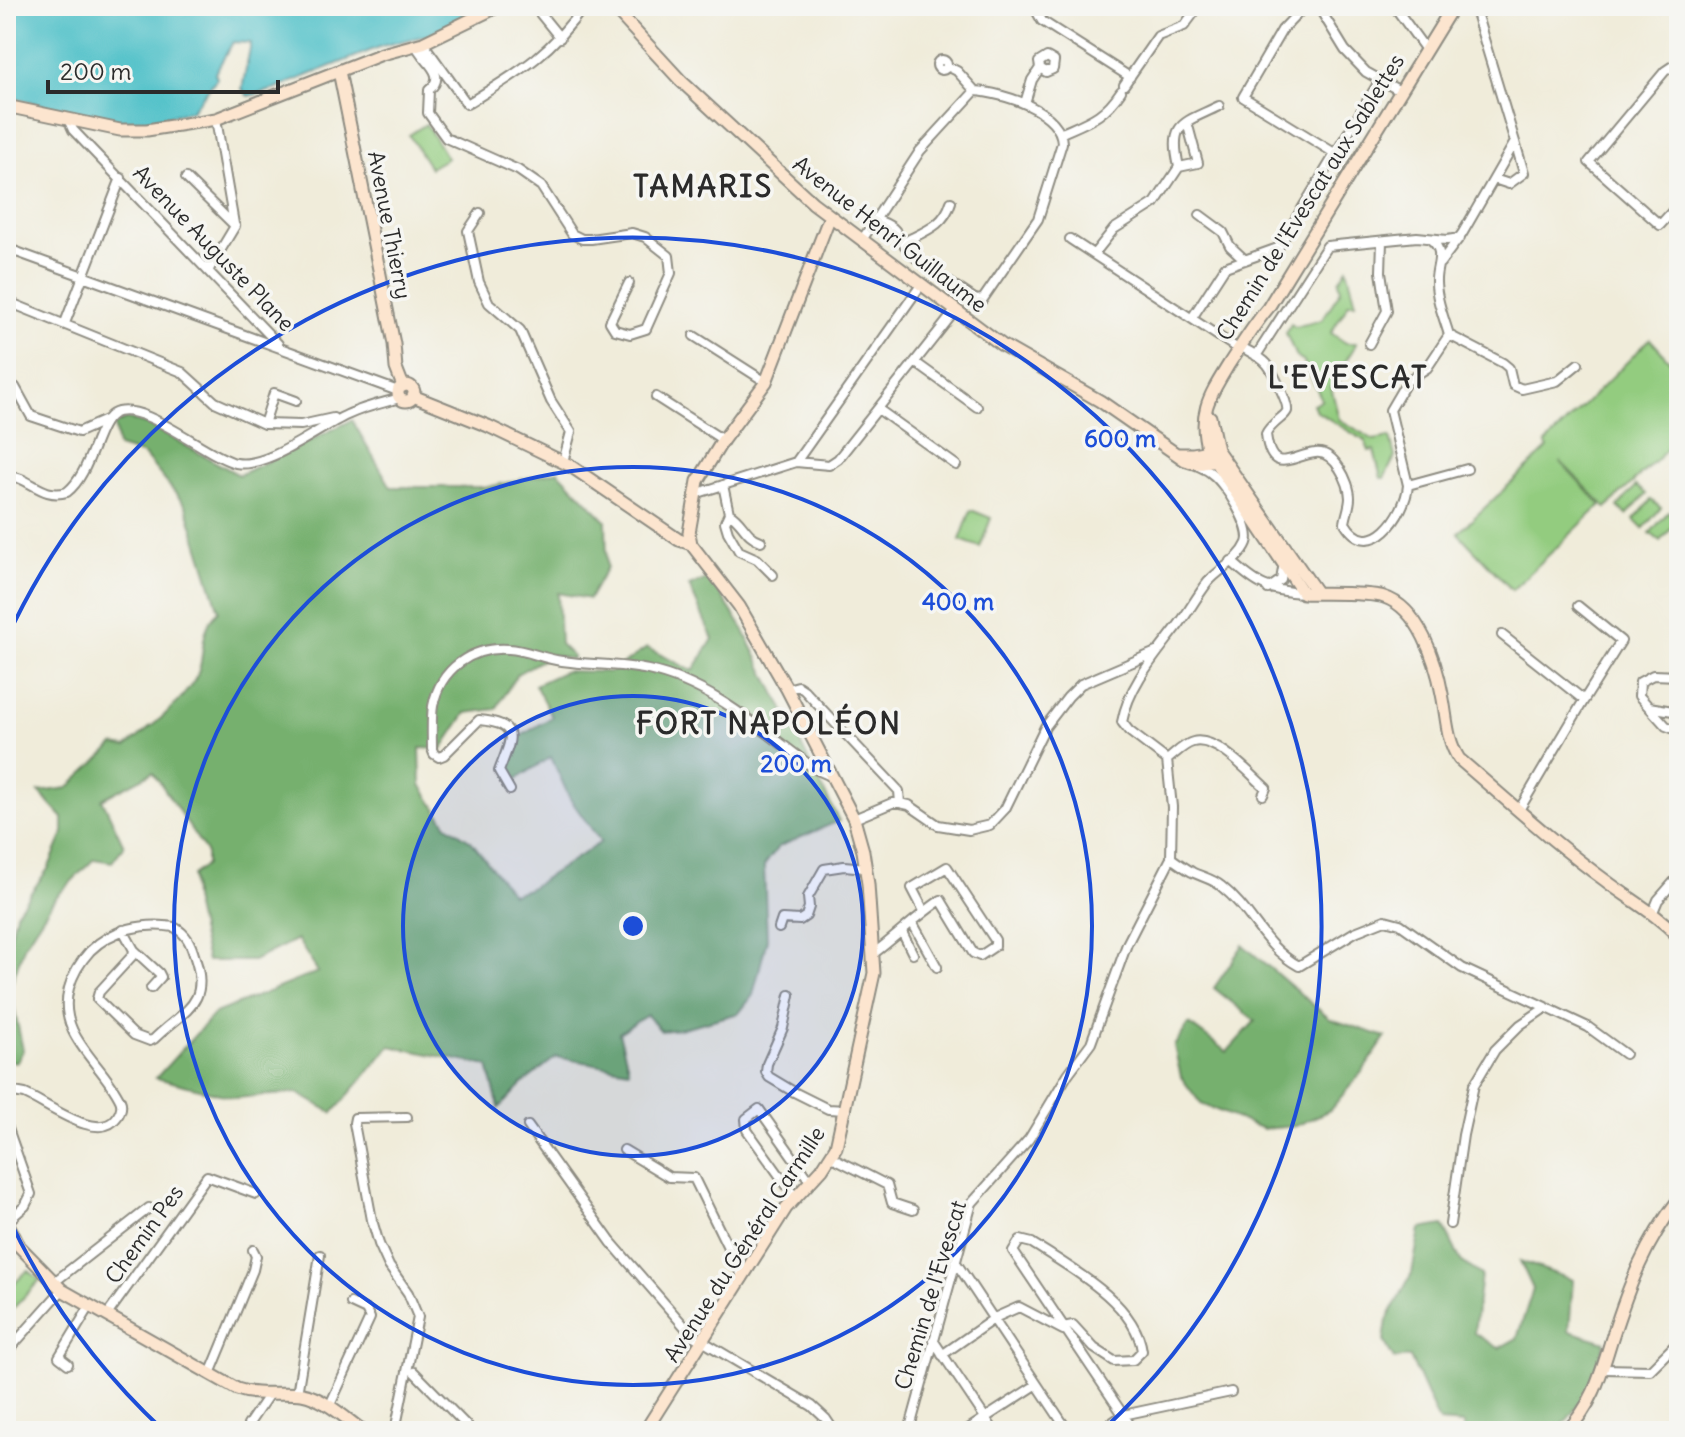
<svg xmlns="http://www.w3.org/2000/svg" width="1685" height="1437" font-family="Delius,sans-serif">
  <rect width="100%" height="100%" fill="#f6f6f2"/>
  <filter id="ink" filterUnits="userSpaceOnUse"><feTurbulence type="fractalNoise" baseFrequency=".0125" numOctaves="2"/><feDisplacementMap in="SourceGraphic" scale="16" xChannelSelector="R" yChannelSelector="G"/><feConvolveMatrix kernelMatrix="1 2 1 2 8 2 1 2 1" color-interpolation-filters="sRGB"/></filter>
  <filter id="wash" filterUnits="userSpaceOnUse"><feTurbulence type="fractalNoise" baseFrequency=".006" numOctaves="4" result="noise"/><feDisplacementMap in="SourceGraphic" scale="32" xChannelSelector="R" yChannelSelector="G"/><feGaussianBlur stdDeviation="1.8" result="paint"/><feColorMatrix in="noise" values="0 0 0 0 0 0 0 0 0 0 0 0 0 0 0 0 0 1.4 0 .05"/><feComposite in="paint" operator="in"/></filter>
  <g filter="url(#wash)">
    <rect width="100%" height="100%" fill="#f0ecda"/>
    <!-- green -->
    <path fill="#93cc7f" stroke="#5f7c55" stroke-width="2" d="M426,124l21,34 -17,10 -21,-33z
      M1347,268l9,35h-7l-18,30 15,10h10v2l-22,34 10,8h-13l8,32 35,21 16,-3 5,20 -11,21h-3l-7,-28 -5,1 -4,-10 -49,-30 -3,-7 9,-4 -18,-38 -8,-5 -10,-24 5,-9 4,3 27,-7 19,-30 -2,-9z
      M1650,339l29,32v67l-73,70 -46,-47 41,44 -89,85 -54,-57 90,-85 -3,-4z
      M1636,486l10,8 -19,21 -9,-8z
      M1651,500l10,8 -18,21 -9,-9z
      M971,510l20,8 -11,29 -20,-7z
      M1668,512l10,9 -18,20 -10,-8z
      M28,1270l12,10 -34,36v-24z"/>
    <!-- forest -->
    <path fill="#76b06e" stroke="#506e4c" stroke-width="2" d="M127,419l21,6 91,50 113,-55 39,67h97l70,-16 48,50 1,46 -18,32 -31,-6 2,51 13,13 -2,2 -20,-4 -34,19 -21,35 -30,4 -24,36 -22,-1 1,37 26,40 24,16 41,53 16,-5 73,-47 -31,-43 -19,-42 -36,23 -5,-10 6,-31 36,-22 -17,-32 30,-14 45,1 37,-24 46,23 20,-32 -24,-53 21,-8 33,51 96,192 -61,26 -14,19 3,73 -14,56 -14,18 -60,16 -18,2 -14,-16 -28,18 10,37 -73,-13 -35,28 -22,23 -11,-42 -98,-20 -57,67 -36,-20 -62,5 -79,-20 59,-65 103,-41 -21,-33 -44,22h-46l-14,-62 -1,-24 14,-10v-13l-53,-80 -51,27 22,47 -12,16 -18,-3 -39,39 -30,46 -15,44 13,62 -6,12 -11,-2v-103l10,-44 32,-44 15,-35v-16l-24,-26 29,-4 46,-43 12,2c24,-19 51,-40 68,-66 14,-21 2,-51 25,-70l-33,-105 -42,-51 -26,-8 -4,-23z
      M1243,945l87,74 56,18 -23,34 -33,39 -34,16 -33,3 -62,-25 -20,-27 -7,-31 15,-22 38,28 28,-31 -41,-33z
      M1443,1225l18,36 20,14 -7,58 25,15 18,-10 16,-49 -13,-28 53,19 -4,51 36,11c-12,40 -19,58 -48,89h-94l1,-7 -25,-2 -29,-65 -16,2 -10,-18 3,-21 25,-47 8,-44z"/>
    <!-- water -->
    <path fill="#56c3ca" stroke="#40777a" stroke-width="2" d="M6,6h477l-55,29 -46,11 -113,45 -21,5 -6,-7 9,-46 -18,-1 -18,31 2,5 -26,33 -58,13 -47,-8 -80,-20z"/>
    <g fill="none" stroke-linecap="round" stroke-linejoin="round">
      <!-- ferry -->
      <path stroke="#38595b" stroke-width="2" stroke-dasharray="10 8" stroke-linecap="butt" d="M238,6l8,4 2,-4"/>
    </g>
  </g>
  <g filter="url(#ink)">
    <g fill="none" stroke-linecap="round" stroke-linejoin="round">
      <defs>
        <path id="street" d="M534,6l26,32
          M1038,6l-1,6 5,9 88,56
          M1305,6l-23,24 -39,67 93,57
          M1318,6l27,44 21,22 34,19
          M1394,6l32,44
          M423,43l44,61c50,-31 82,-48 117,-98
          M416,45c6,16 33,29 13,45l-1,23 18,25 72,32 23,16 31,48 10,5h9l41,-6 13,4 24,19 2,17 -25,56 -16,5 -15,-4 -5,-8 19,-39
          M937 65a5 5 0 1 1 10 0a5 5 0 1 1-10 0Z
          M947,66l10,5 18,20
          M1679,66l-5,-1 -9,6 -76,91 71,63 19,-21
          M1124,85l34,-49 26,-10 15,-20
          M1025,103l7,-23 8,-12 6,4 7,-3 1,-8 -7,-4 -8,5 1,6
          M68,119l5,11 205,214
          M216,119l18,105
          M1062,133c27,-12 42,-16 59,-42
          M1179,167c-10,-45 3,-43 40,-61
          M1179,167l19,-4 -11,-41
          M186,178l49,48 -27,45
          M1494,179l15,5 15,-11 -9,-31
          M480,213l-12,18 11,51 10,21 31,27 31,71 20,31 -8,30
          M1200,215l23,17 7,14 15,14
          M1070,239l168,110
          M862,240l58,-89 55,-60c28,2 86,19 87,52l-24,76 -55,80 -7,1c-21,-15 -46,-28 -64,-46 -16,-15 -10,-27 -36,-34
          M904,242c21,-11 40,-16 47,-40
          M14,251l384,140
          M1094,254l20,-25 41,-26 24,-36
          M1440,263l22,-29 53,-92 -38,-126 -7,-10
          M6,301l176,71 33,30 49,22 37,1 32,-7
          M1192,318l33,-51 53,-19 102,-168
          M65,323l56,-145
          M1449,335l54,28 6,5 4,17 9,4 35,-8 21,-17
          M694,336l72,46
          M1369,344l18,-33 -6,-39 1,-31
          M1240,346c9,6 20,10 27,18 5,6 22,40 20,47 -2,6 -16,12 -21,23 5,43 25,22 49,19 19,-3 35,29 35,45 0,8 -4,17 -5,25 25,42 61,-9 63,-38l-18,-75 17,-29 20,-13 22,-33c-5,-17 -13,-36 -13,-53 -1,-16 11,-31 -6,-43
          M1256,356l71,-110 90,-9 30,3 13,-2
          M916,363l61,44
          M6,383l9,4 16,29 48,16 27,-12
          M656,397l67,43
          M878,409l78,56
          M264,424l10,-31 22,8
          M796,462l33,3 9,-6 117,-148
          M6,476c23,-1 35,24 61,16 24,-18 29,-68 46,-78 29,-16 94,43 123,49 31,6 82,-35 111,-48 17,-8 35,-12 53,-17
          M723,485l6,28 -4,9 3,10 11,19 18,8 16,16
          M1408,485l59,-16
          M695,494l101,-32 125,-177
          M729,513c14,8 16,23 32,28
          M1231,561c26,24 37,30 72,32
          M1268,589l13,-9 3,-17
          M1578,606l43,35 -37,59
          M1502,635l82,65 -65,110
          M1679,676l-26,-1 -13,7 -1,14 27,30 8,3 5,-2
          M787,689l11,-3 6,4 95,101 1,12
          M1649,707l30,5
          M1167,760c8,-6 17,-16 26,-18 24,-6 57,32 73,46l-3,7
          M510,790l-11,-19c12,-32 23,-47 -20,-51l-35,35 -5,2 -5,-3 -2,-5c0,-14 -1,-30 1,-43 7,-37 39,-60 76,-57 18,1 35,10 53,12 28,4 58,3 86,9 63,13 116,62 167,99l16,7
          M854,819l38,-16h8l9,2 29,20 31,5 21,-5 15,-16 40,-82 23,-30 13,-13 75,-32
          M1171,858c7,5 14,10 21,14 10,5 21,7 29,14 33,26 40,59 78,80l56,-34 30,-12 15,4 62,44 126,59 37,27
          M1653,912l5,-12 21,-24
          M912,922l25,45
          M779,928l3,-9 18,1 6,-4 3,-9 -1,-10 16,-28 20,-3 22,2
          M123,930l11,20 25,23 2,4 -10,11
          M902,932l11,22
          M873,954c24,-18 44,-38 68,-54l32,53 7,3 15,-10v-6l-48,-73 -35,21 12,23
          M790,995l-7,33 -16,36 -1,8 3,5 25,15 34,17 18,1
          M6,1097l8,-5 11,2c23,10 74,50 92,23 4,-6 6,-11 3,-17 -18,-38 -64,-64 -51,-112 4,-15 11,-26 21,-37 22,-22 54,-29 84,-24 13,7 17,17 21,31 16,47 -12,52 -41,81l-4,2 -16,-6 -37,-36 2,-7 34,-37 1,-5
          M6,1123l25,71 -6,12 -17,15
          M528,1126l83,116 81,93 120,71 14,13 8,12
          M624,1150l45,27 25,1 49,100
          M830,1156l57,29 5,18 21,7
          M795,1197l-48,-67 -1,-11 13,-10 51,72
          M1450,1224l13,-89 11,-50 21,-35 25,-25 25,-17
          M955,1261l113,170
          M53,1283l96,-75
          M107,1315l100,-139 49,18
          M992,1319l27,-12 44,23
          M1063,1327l10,-2 21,23 20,13 19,-1 9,-9c-6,-48 -73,-84 -110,-108l-12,-3 -7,11 121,180
          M933,1340l61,91
          M6,1353l56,-63
          M942,1355l50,-35
          M68,1364l-9,-7 31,-51
          M1604,1369l46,1 29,-29
          M414,1372l58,59
          M210,1374l43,-104 3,-14 -3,-6
          M297,1394l23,-139
          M329,1407l41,-89 -4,-8 -15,-7
          M252,1431l-4,-6 21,-31
          M395,1431l23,-114 -10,-24 -19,-27 -10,-22 -7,-24 -18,-97 1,-5 52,-1
          M909,1431l63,-228 57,-64 39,-65 23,-31 36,-99 44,-86 1,-51 -5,-47 -38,-29 -7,-9c7,-37 33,-66 55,-95 11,-14 20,-31 31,-45 12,-14 32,-22 39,-39 6,-15 -22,-60 -35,-69 -4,-4 -10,-6 -16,-9
          M965,1431l71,-46
          M1100,1431l23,-16 108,-23"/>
        <path id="secondary" d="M612,6l69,75 132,122 189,142 98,56 85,59c12,5 28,6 32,-10
          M1453,6l-185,302c-15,18 -26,36 -39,56 -19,31 -32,49 -21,87l95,142c18,1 66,-1 81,4 35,11 52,64 58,97 5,23 4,45 17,65 48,41 96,85 147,122 25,19 51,33 73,56
          M339,71l55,273 2,24 7,18
          M6,106l114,24h27l69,-11 166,-65 41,-11 76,-37
          M398 393a8 8 0 1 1 16 0a8 8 0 1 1-16 0Z
          M413,396l75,30 81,39 110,75 12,4
          M1210,417l7,33 100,143
          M1177,454h16l15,-3
          M691,544l-2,-11 9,-52 25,-41 43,-58 64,-166
          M6,1220l13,26 43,44 175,99c22,8 43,2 65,5 22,4 43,24 61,37
          M645,1431l141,-223 36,-39 14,-22 38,-174 -6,-89 -5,-33 -9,-32 -67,-130 -48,-83 -48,-62
          M1567,1431c27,-28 34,-58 45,-93 17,-53 33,-95 67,-139"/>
      </defs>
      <!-- street casing -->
      <use href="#street" stroke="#8e8c82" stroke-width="12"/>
      <!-- secondary casing -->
      <use href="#secondary" stroke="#8e8c82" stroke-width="15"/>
      <!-- street -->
      <use href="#street" stroke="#fff" stroke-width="8"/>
      <!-- secondary -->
      <use href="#secondary" stroke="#fce5cf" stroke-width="11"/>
    </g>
  </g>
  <!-- distance rings -->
  <circle cx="633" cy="926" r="230" fill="#1d4ed8" fill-opacity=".12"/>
  <g fill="none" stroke="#1d4ed8" stroke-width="4">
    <circle cx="633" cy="926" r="230"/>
    <circle cx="633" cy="926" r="459"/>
    <path d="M163 1430A689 689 0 0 1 6 1212M6 640A689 689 0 1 1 1103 1430"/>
  </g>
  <g text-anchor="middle" stroke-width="7" stroke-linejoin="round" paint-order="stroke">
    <!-- street labels -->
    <g font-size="22" fill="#2b2b2b" stroke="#f6f6f2">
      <text transform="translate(1310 197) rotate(-58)" y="8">Chemin de l'Evescat aux Sablettes</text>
      <text transform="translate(390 225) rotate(79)" y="8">Avenue Thierry</text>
      <text transform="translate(890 234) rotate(38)" y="8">Avenue Henri Guillaume</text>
      <text transform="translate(214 248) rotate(46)" y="8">Avenue Auguste Plane</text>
      <text transform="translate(144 1234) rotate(-54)" y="8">Chemin Pes</text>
      <text transform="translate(744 1244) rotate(-57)" y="8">Avenue du Général Carmille</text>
      <text transform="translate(930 1295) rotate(-73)" y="8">Chemin de l'Evescat</text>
    </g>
    <!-- district labels -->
    <g font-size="30" font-weight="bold" letter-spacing="2" fill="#2b2b2b" stroke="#f6f6f2">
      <text x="703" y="197">TAMARIS</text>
      <text x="1348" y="388">L'EVESCAT</text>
      <text x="769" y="734">FORT NAPOLÉON</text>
    </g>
  </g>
  <circle cx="633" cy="926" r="12" fill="#1d4ed8" stroke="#f6f6f2" stroke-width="4"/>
  <g font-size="24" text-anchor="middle" font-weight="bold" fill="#1d4ed8" stroke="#f6f6f2" stroke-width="7" stroke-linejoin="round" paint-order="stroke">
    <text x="1120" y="447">600 m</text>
    <text x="958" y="610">400 m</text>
    <text x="796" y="772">200 m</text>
  </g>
  <!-- margin -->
  <rect width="1685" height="1437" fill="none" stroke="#f6f6f2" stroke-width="32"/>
  <!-- scale -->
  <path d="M48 80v12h230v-12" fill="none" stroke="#2b2b2b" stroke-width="4"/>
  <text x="60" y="80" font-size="24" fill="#2b2b2b" stroke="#f6f6f2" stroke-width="6" paint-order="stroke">200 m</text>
</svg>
